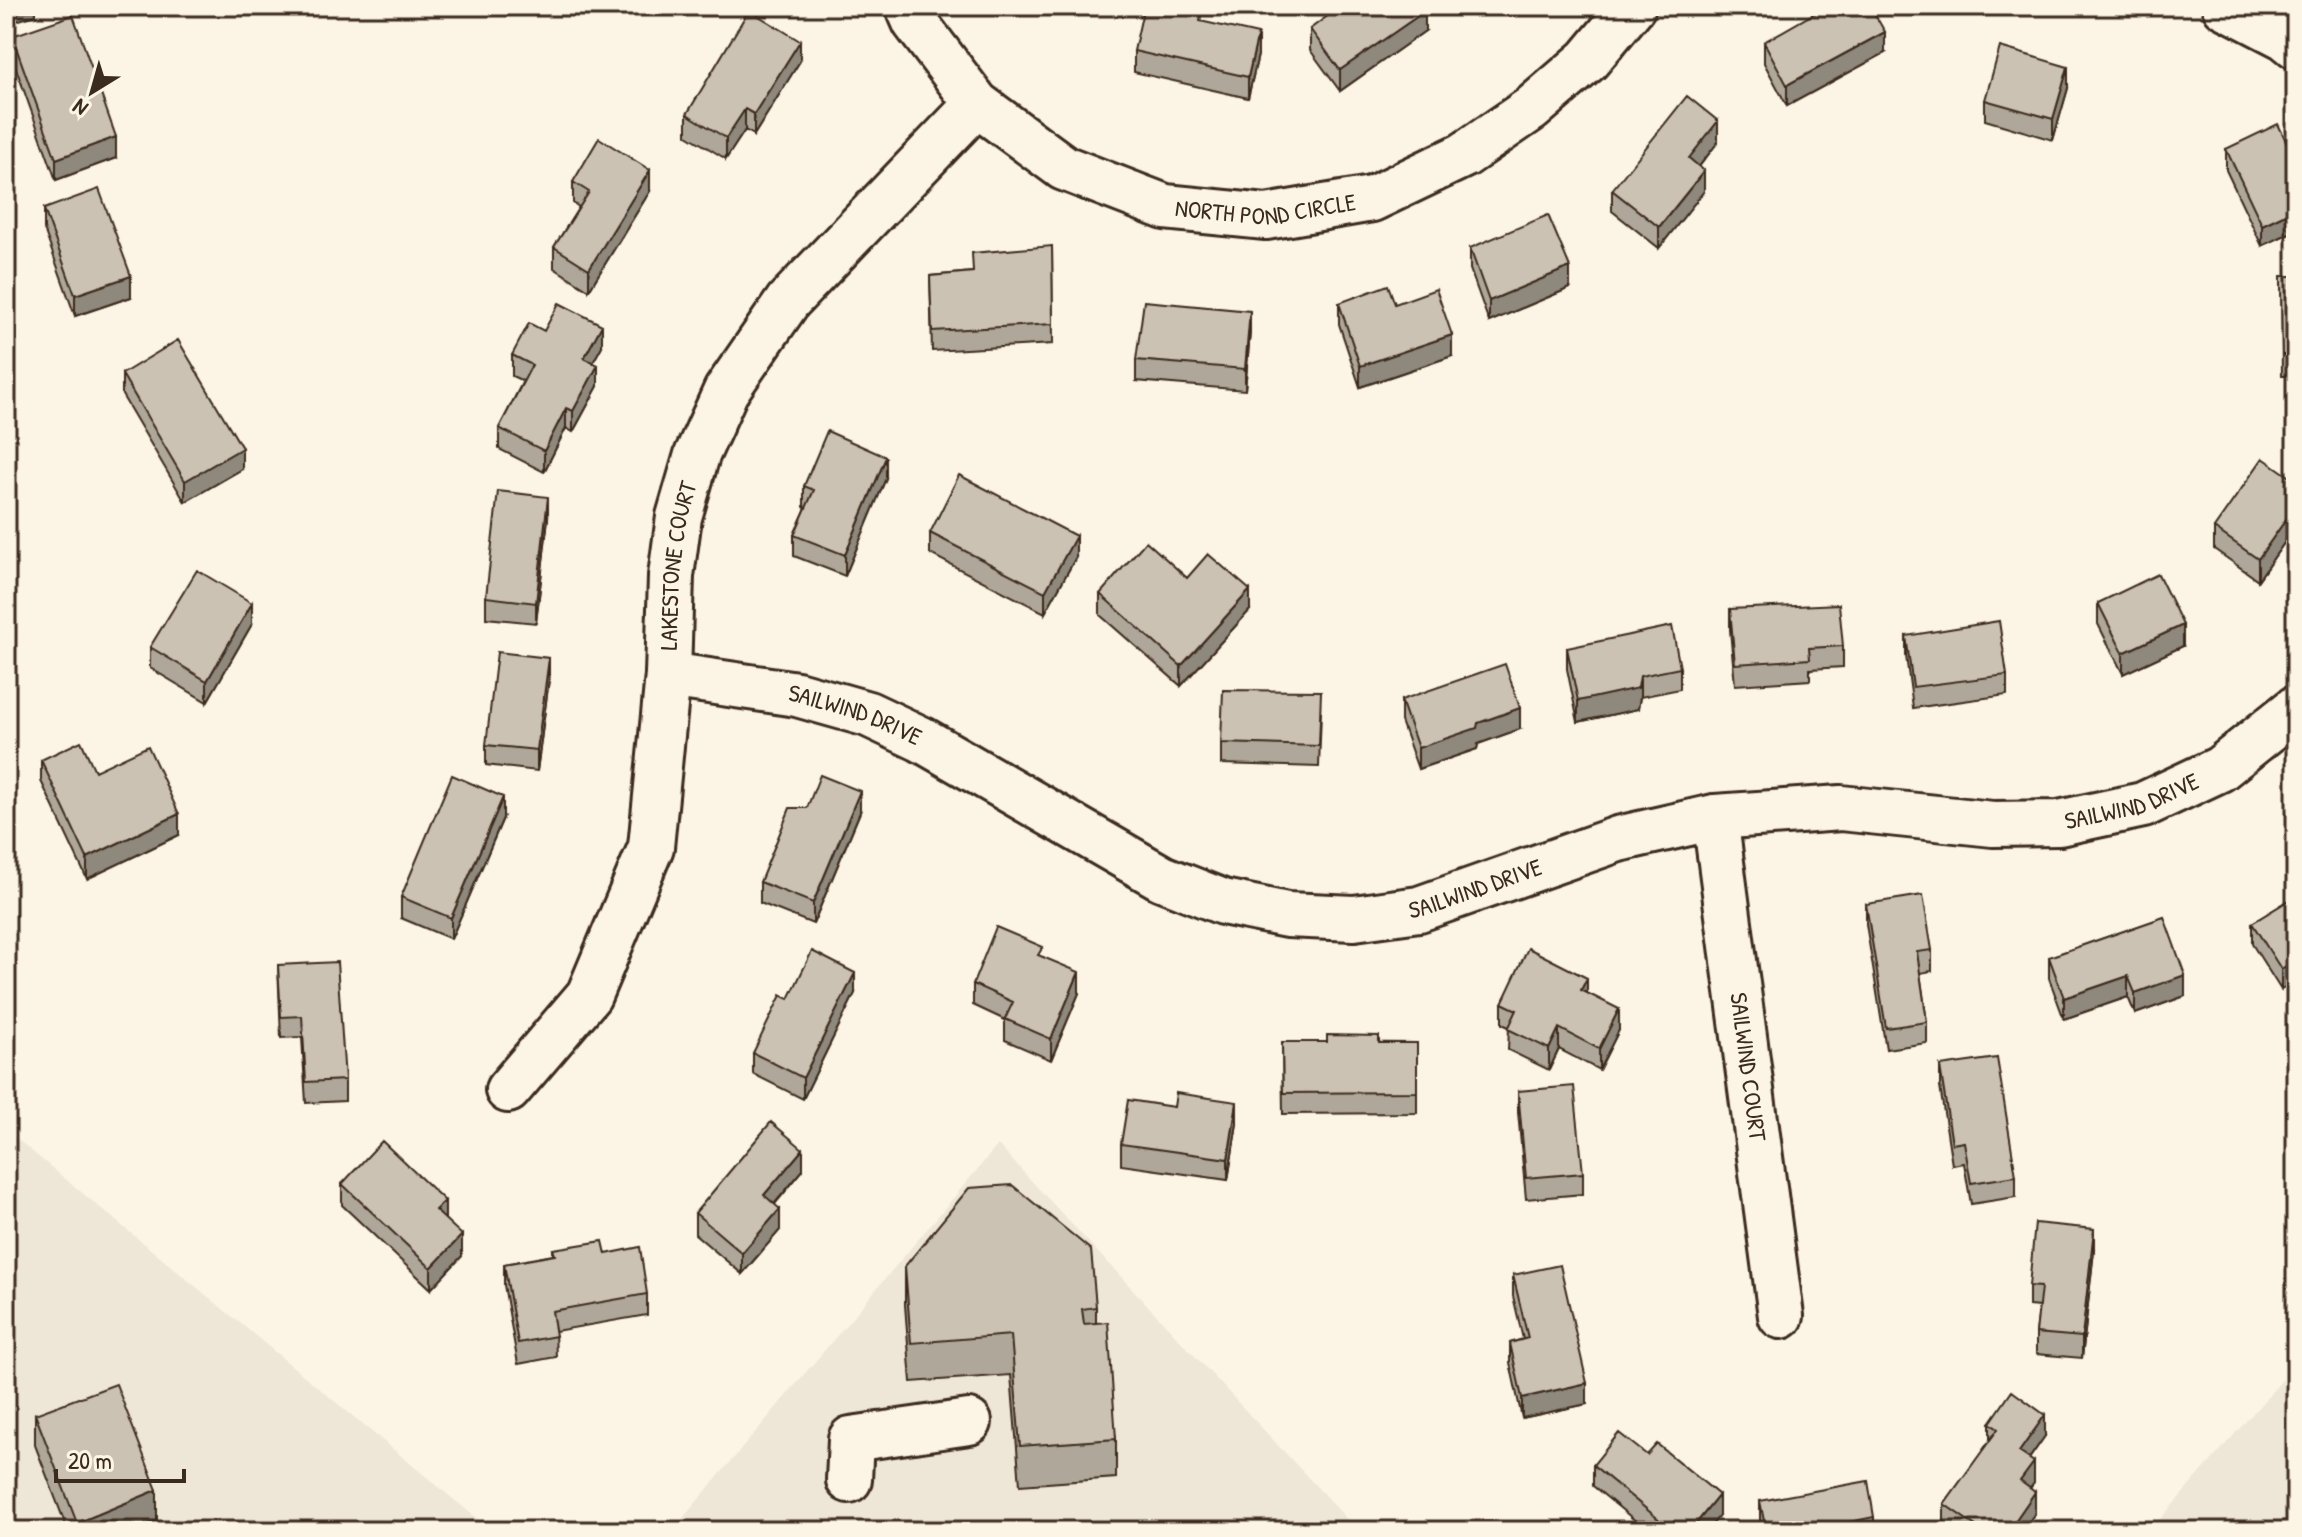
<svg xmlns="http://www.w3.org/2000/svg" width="2302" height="1537" font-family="'Patrick Hand',sans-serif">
  <rect width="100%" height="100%" fill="#fcf5e5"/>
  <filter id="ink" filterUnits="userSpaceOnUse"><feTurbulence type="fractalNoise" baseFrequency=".0125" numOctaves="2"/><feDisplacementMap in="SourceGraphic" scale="16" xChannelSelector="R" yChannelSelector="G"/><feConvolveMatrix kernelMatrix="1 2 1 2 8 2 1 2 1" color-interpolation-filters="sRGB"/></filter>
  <g filter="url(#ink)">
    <!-- built -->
    <path fill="#eee6d6" d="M6,1130l486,401h-486z
      M998,1145l360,386h-686z
      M2296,1364v167h-146z"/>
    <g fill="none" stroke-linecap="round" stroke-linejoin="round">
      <defs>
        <g id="minor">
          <path id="s1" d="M908,6l7,16 62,82 87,64 101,39 101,10 106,-18 92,-44 67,-46 57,-49 45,-54"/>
          <path d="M2225,6l60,31 11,9"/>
          <path id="s2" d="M668,675l129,19 71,20 53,25 241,139 61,24 64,13 67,3 65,-9 199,-70 97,-22 126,-9 152,16 66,-1 84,-18 77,-36 76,-61"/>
          <path id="s3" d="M1715,817l66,499"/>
          <path id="s4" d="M508,1090l81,-95 62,-148 17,-172 3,-99 8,-59 18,-62 29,-64 62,-90 189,-197"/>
          <path d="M849,1480l2,-41 118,-17"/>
        </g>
      </defs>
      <!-- minor casing -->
      <use href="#minor" stroke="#3b2a1e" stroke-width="50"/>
      <!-- minor -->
      <use href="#minor" stroke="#fcf5e5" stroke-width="44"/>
    </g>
    <!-- wall -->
    <path fill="#afa79a" stroke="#3b2a1e" stroke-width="2" d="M1464,6h12l-4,6z
      M1203,22l55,33 -10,43 -114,-26v-21z
      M1310,29l115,2 -85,60 -30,-41z
      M12,36l104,122 -60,22 -44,-123z
      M1764,42l121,11 -98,53 -23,-43z
      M800,61l-46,74 -9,-5 -19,29 -39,-24v-21z
      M2068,88l-15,52 -68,-20v-20z
      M1718,142l-19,25 5,24 -45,57 -47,-37v-21z
      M2226,149l70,13v68l-34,16 -36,-76z
      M573,182l77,9 -61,99 -35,-22v-21l25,-40 -6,-4z
      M44,209l87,88 -56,19 -31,-87z
      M1052,246l1,98 -121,7 -2,-75 42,-4z
      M1470,248l100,40 -81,34 -19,-53z
      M2281,276h15v100h-14z
      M1339,303l56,1 57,52 -92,31 -21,-63z
      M544,331l58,15 -9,16 5,24 -25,46 -7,-4 -22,44 -45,-23v-21l24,-47 -11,-5v-21z
      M1250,332l-5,58 -109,-9v-21z
      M122,374l120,95 -57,33 -63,-107z
      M886,478l-41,98 -51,-20v-21l12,-27 -2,-1v-21z
      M2296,481v45l-38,54 -44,-31v-21z
      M548,518l-12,105 -50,-5v-21z
      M930,533l146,24 -31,56 -115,-59z
      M1187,578l63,32 -69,76 -81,-71v-21z
      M2098,603l85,43 -60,28 -25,-50z
      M1730,609l113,37v21l-33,2v11l-75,5 -5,-55z
      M252,624l-45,78 -57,-34v-21z
      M1906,636l101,39v20l-94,13 -7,-52z
      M1567,648l113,20v21l-40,8 -2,12 -60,13 -11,-53z
      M549,679l-12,92 -51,-6v-20z
      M1401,700l119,29 -42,15 -1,5 -59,20 -17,-48z
      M1321,712l-2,55 -98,-3v-21z
      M41,760l54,11 84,64 -92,44 -46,-98z
      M860,812l-47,112 -53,-21v-21z
      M503,818l-52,121 -50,-21v-21z
      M2296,896l-15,94 -29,-46v-21z
      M1866,904l66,46v21l-12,2 7,49v21l-41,6 -20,-125z
      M2164,917l21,79 -50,18 -7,-17 -64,22 -15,-41v-21z
      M1043,957l36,36 -28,67 -46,-20v-20l-32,-15v-21z
      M278,965l67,115v21l-39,2 -4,-66 -21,1z
      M855,993l-52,106 -50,-25v-21l36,-54z
      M1587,993l32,37 -20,40 -40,-21 -10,21 -41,-20 1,-23 -7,-3v-21z
      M1282,1042l135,1v70l-134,1z
      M1940,1066l76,110v21l-45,7 -7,-41 -12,2 -12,-78z
      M1518,1091l65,82v21l-57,5 -8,-87z
      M1174,1107l63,16 -9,57 -107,-15v-21z
      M803,1170l-28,34 5,26 -38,44 -47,-40v-21z
      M342,1184l103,35 17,37 -31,33 -89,-84z
      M553,1249l53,5 41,40v21l-92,16 1,26 -38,7 -14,-79v-21l49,-9z
      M2094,1250l-12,108 -46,-4v-21l3,-26 -10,-1v-20z
      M905,1266l191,41v16l20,116v39l-96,7 -9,-110 -100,7 -6,-77z
      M1513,1275l74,129 -65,14 -12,-55v-20l13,-4 -10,-43z
      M35,1414l122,107 -26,10h-63l-33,-86z
      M1990,1423l55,13 -16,23 5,24 -4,5 5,25 -13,18h-69l-9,-6v-21l46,-63z
      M1647,1455l72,61 -12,15h-59l-55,-45v-21z
      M1760,1501l114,16v14h-112l-2,-9z"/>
    <!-- shaded-wall -->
    <path fill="#8f887d" stroke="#3b2a1e" stroke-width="2" d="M6,6h30v9l-30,9z
      M1425,11v20l-85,60v-21z
      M1885,32v21l-98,53v-21z
      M1258,34v21l-10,43v-21z
      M800,41v20l-46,74v-21z
      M2068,67v21l-15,52v-21z
      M745,109v21l-19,29v-21z
      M1718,121v21l-29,37v-21z
      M116,137v21l-60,22v-21z
      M650,170v21l-61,99v-21z
      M1704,171v20l-45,57v-21z
      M2296,209v21l-34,16v-21z
      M1570,267v21l-81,34v-21z
      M131,276v21l-56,19v-21z
      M1250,311v21l-5,58v-21z
      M602,325v21l-18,33v-21z
      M1452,335v21l-92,31v-21z
      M598,365v21l-25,46v-21z
      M566,408v20l-22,44v-21z
      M242,448v21l-57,33v-21z
      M886,457v21l-41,98v-21z
      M548,497v21l-12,105v-20z
      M2296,505v21l-38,54v-21z
      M1076,536v21l-31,56v-21z
      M1250,590v20l-69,76v-20z
      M252,603v21l-45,78v-21z
      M2183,625v21l-60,28v-21z
      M549,658v21l-12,92v-21z
      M1640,676v21l-2,12 -60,13v-21z
      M1520,708v21l-42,15 -1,5 -59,20v-21l60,-25z
      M860,791v21l-47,112v-21z
      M503,797v21l-52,121v-21z
      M179,814v21l-92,44v-21z
      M2296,960v21l-15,9v-21z
      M1079,972v21l-28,67v-21z
      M855,973v20l-52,106v-21z
      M2185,975v21l-50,18v-21z
      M2128,976v21l-64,22v-21z
      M1587,978v20l-6,-8z
      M1619,1009v21l-20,40v-21z
      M1559,1028v21l-10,21v-21z
      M1237,1102v21l-9,57v-21z
      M803,1149v21l-39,46v-21z
      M445,1201v21l-10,-12z
      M780,1209v21l-38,44v-21z
      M2094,1229v21l-12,108v-21z
      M462,1235v21l-31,33v-21z
      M14,1273v30l-8,3v-30z
      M1587,1383v21l-65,14v-20z
      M2045,1415v21l-26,37v-21z
      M2034,1462v21l-14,19v-21z
      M157,1490v31l-26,10h-54v-8z
      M2035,1492v21l-13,18h-14z
      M1719,1495v21l-12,15h-17z"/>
    <!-- building -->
    <path fill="#ccc2b3" stroke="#3b2a1e" stroke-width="2" d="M1144,6l59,1 -3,14 58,13 -10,43 -114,-26z
      M1341,6h80l4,5 -85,59 -30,-41z
      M1827,6h43l15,26 -98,53 -23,-43z
      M749,10l51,31 -46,73 -9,-5 -19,29 -39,-24z
      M73,15l43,122 -60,22 -44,-123z
      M2000,47l68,20 -15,52 -68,-19z
      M1687,96l31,25 -29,37 15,13 -45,56 -47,-37z
      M2278,124l18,38v47l-34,16 -36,-76z
      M599,138l51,32 -61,99 -35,-22 35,-55 -16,-10z
      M99,189l32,87 -56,19 -31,-86z
      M1548,215l22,52 -81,34 -19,-53z
      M1052,246l1,78 -121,7 -2,-55 43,-4 -1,-19z
      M2281,276h15v79h-14z
      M1388,285l7,19 41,-15 16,46 -92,31 -21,-63z
      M1144,301l106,10 -5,58 -109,-9z
      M559,303l43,22 -18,33 14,7 -25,46 -7,-3 -22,43 -45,-23 33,-63 -20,-10 17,-32 15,8z
      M178,340l64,108 -57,33 -63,-107z
      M827,431l59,26 -41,98 -51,-20 20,-45 -10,-4z
      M2263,458l33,23v24l-38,54 -44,-31z
      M959,475l117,61 -31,56 -115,-59z
      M498,491l50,6 -12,106 -50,-6z
      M1146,541l41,37 21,-24 42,36 -69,76 -81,-72z
      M197,570l55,33 -45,78 -57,-34z
      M2158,574l25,51 -60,28 -25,-50z
      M1839,604l4,42 -34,2 1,11 -75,5 -5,-55z
      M1999,621l8,54 -94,12 -7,-51z
      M1672,626l8,42 -40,8 -2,12 -60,13 -11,-53z
      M497,652l52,6 -12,92 -51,-5z
      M1505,664l15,44 -42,15 -1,5 -59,20 -17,-48z
      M1223,690l98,1 -2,55 -98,-3z
      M81,741l14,30 53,-25 31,68 -92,44 -46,-98z
      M452,775l51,22 -52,121 -50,-21z
      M820,775l40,16 -47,112 -53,-21 30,-74h17z
      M1923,895l9,55 -15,2 10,70 -41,6 -20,-124z
      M2296,896v64l-15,9 -29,-46z
      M2164,917l21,58 -50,18 -7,-17 -64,22 -15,-41z
      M996,927l47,20 -5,8 41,17 -28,67 -46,-20 8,-17 -40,-18z
      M1528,948l59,30 -6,12 38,19 -20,40 -40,-21 -10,21 -41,-20 9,-19 -15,-7z
      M812,951l43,22 -52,105 -50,-25 28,-58 8,4z
      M337,962l8,118 -39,2 -4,-66 -21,1 -3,-52z
      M1327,1035l52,1v7h38v49l-134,1 -1,-51h45z
      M1997,1058l19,118 -45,7 -7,-41 -12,2 -12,-78z
      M1574,1086l9,87 -57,5 -8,-87z
      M1176,1093l61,9 -9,57 -107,-15 7,-44 46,7z
      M771,1122l32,27 -39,46 16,14 -38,44 -47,-40z
      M382,1141l63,60 -10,9 27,25 -31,33 -89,-84z
      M1012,1185l79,65 5,57 -14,2 2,15 24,-2 8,117 -96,7 -9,-111 -100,8 -6,-77 64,-78z
      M2035,1223l59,6 -12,108 -46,-4 5,-46 -12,-1z
      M603,1241l3,13 34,-7 7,47 -95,17 4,25 -38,7 -14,-79 51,-9 -2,-6z
      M6,1254l8,19 -8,3z
      M1560,1265l27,118 -65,15 -12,-55 18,-5 -15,-63z
      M116,1384l41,106 -80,33 -42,-109z
      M2012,1391l33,24 -26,37 15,10 -14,19 15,11 -27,39h-25l-39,-27 54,-75 -8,-6z
      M1619,1433l28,22 10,-11 62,51 -29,36h-17l-80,-66z
      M1868,1481l6,36 -44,9 1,5h-65l-6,-30z"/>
  </g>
  <g text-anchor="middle" stroke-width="8" stroke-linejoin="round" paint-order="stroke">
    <!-- street labels -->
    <g font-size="24" fill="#3b2a1e" stroke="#fcf5e5">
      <text dy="8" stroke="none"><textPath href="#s1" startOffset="438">NORTH POND CIRCLE</textPath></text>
      <text dy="8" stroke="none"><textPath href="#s4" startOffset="568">LAKESTONE COURT</textPath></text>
      <text dy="8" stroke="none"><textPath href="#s2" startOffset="192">SAILWIND DRIVE</textPath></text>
      <text dy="8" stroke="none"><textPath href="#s2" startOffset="1536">SAILWIND DRIVE</textPath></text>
      <text dy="8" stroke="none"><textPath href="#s2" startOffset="864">SAILWIND DRIVE</textPath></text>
      <text dy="8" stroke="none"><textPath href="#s3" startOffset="252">SAILWIND COURT</textPath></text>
    </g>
  </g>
  <!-- margin -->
  <rect width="2302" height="1537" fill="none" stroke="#fcf5e5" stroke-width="32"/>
  <rect x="16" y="16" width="2270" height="1505" fill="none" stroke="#3b2a1e" stroke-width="3" filter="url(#ink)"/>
  <!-- north arrow -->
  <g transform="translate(92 92) rotate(217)" stroke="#fcf5e5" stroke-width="6" paint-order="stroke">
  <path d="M0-6L14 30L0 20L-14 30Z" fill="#3b2a1e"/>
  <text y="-12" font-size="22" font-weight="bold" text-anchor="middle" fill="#3b2a1e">N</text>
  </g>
  <!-- scale -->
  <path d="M56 1469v12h128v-12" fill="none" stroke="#3b2a1e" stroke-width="4"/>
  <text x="68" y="1469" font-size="24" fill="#3b2a1e" stroke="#fcf5e5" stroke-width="6" paint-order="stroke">20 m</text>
</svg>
